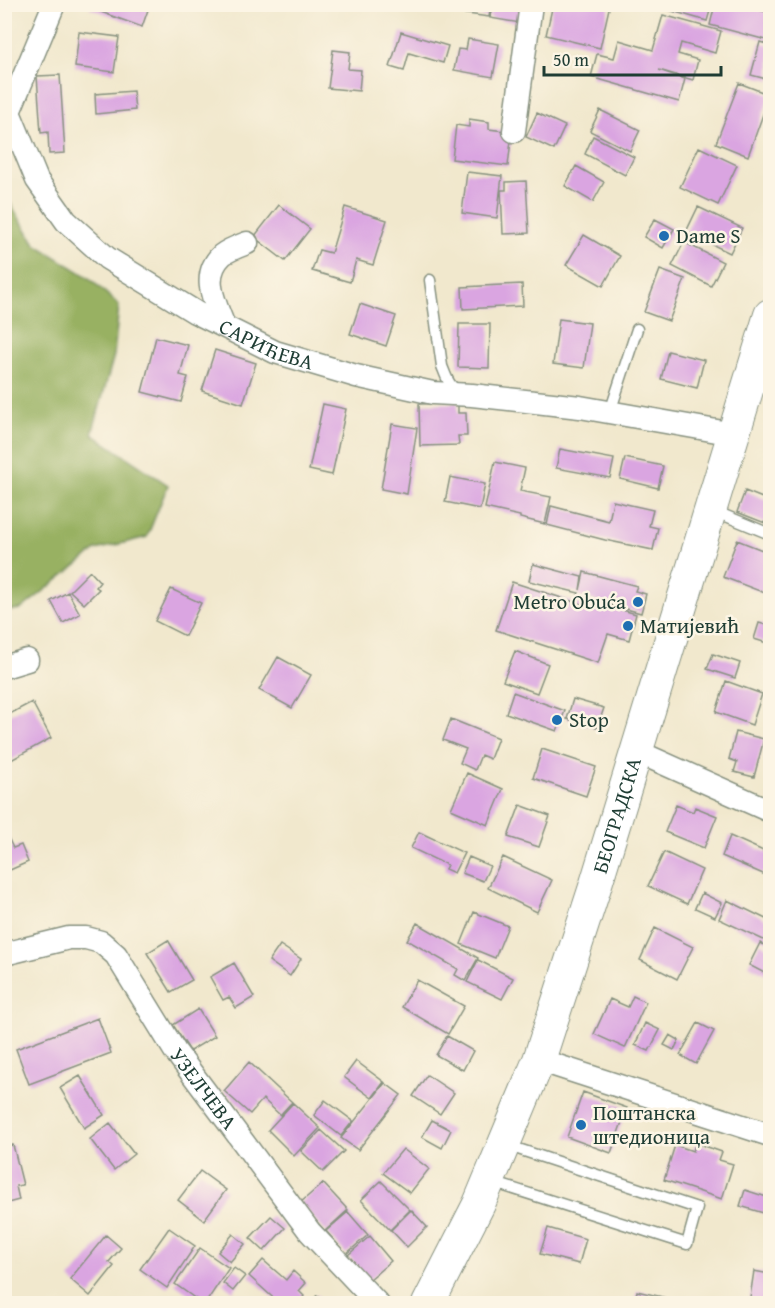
<svg xmlns="http://www.w3.org/2000/svg" width="775" height="1308" font-family="'Gentium Book Plus',serif">
  <rect width="100%" height="100%" fill="#fcf5e5"/>
  <filter id="ink" filterUnits="userSpaceOnUse"><feTurbulence type="fractalNoise" baseFrequency=".0167" numOctaves="2"/><feDisplacementMap in="SourceGraphic" scale="12" xChannelSelector="R" yChannelSelector="G"/><feConvolveMatrix kernelMatrix="1 2 1 2 8 2 1 2 1" color-interpolation-filters="sRGB"/></filter>
  <filter id="wash" filterUnits="userSpaceOnUse"><feTurbulence type="fractalNoise" baseFrequency=".008" numOctaves="4" result="noise"/><feDisplacementMap in="SourceGraphic" scale="24" xChannelSelector="R" yChannelSelector="G"/><feGaussianBlur stdDeviation="1.35" result="paint"/><feColorMatrix in="noise" values="0 0 0 0 0 0 0 0 0 0 0 0 0 0 0 0 0 1.4 0 .05"/><feComposite in="paint" operator="in"/></filter>
  <g filter="url(#wash)">
    <rect width="100%" height="100%" fill="#f1e8cd"/>
    <!-- forest -->
    <path fill="#98b162" stroke="#5c774b" stroke-width="1.5" d="M5,195l30,49 53,33 31,28 -5,50 -22,79 76,51 -21,52 -51,13 -75,59 -16,2z"/>
    <g id="blocks">
      <!-- building -->
      <path fill="#daa5e1" d="M91,4h59l-8,23 -52,-19z
        M462,4h29l-2,13 -29,-4z
        M492,4h31l-3,19 -30,-5z
        M553,4h57l-10,44 -54,-13z
        M666,4h46l-5,17 -42,-12z
        M715,4h22l33,9v28l-60,-16z
        M663,15l58,16 -6,22 -34,-10 -3,11 20,6 -5,20 -34,-10 26,9 -6,23 -88,-25 6,-23 17,4 5,-18 34,10z
        M79,32l40,5 -5,35 -39,-5z
        M401,32l47,14 -5,17 -34,-10 -5,18 -14,-4z
        M468,39l31,5 -6,33 -39,-7 4,-21 8,1z
        M760,42l10,3v35l-19,-5z
        M333,50l17,2 -2,17 13,1 -2,21 -31,-3z
        M60,75l5,78 -16,1 -1,-22 -7,1 -4,-57z
        M739,83l31,12 -22,61 -32,-13z
        M133,91l2,19 -39,4 -1,-20z
        M600,110l40,20 -10,21 -40,-20z
        M537,113l28,13 -11,24 -28,-13z
        M469,119l20,3v7l23,3 -4,34 -56,-7 4,-34 13,2z
        M593,136l41,21 -9,18 -40,-21z
        M699,147l38,18 -19,40 -38,-18z
        M576,166l28,16 -11,20 -28,-16z
        M467,172l35,4 -5,42 -35,-5z
        M526,181l3,52 -26,1 -2,-44h5v-8z
        M279,205l31,24 -25,32 -31,-24z
        M345,207l42,13 -14,45 -17,-5 -6,22 -38,-11 7,-21 12,3z
        M698,207l44,21 -12,25 -44,-21z
        M655,219l19,10 -11,19 -19,-11z
        M584,235l36,21 -17,30 -37,-21z
        M684,242l39,20 -12,24 -39,-20z
        M660,270l25,9 -16,42 -25,-9z
        M522,284l1,22 -60,3 -1,-22z
        M360,304l36,12 -10,30 -36,-12z
        M559,319l31,4 -6,45 -31,-4z
        M459,324h31l-1,44 -31,-1z
        M156,337l32,8 -8,30 8,2 -7,25 -39,-10z
        M215,350l41,13 -13,41 -41,-13z
        M668,351l36,9 -7,28 -36,-9z
        M458,403v10h8l1,23h-9l1,9 -39,1 -1,-42z
        M323,404l23,5 -14,66 -23,-5z
        M392,424l25,4 -10,66 -26,-5z
        M560,449l54,10 -4,19 -54,-10z
        M625,458l38,8 -5,22 -38,-9z
        M495,462l30,6 -5,23 31,6 -6,27 -25,-6v-2l-35,-8z
        M450,477l35,7 -5,25 -35,-7z
        M745,491l25,10v24l-33,-13z
        M613,501l40,9 -4,16 9,2 -5,22 -48,-10 -58,-15 4,-19 58,15z
        M737,540l33,13v42l-47,-18z
        M533,564l49,13 -2,13 4,-18 53,14 -2,5 11,3 -5,19 -63,-17 1,-3 -50,-12z
        M90,571l10,11 -4,5 3,2 -15,15 -14,-13z
        M512,582l81,26 2,-6 41,12 -7,26 -21,-6 -10,29 -102,-33z
        M171,589l30,14 -16,33 -30,-15z
        M68,592l12,22 -17,9 -12,-22z
        M759,623l11,3v18l-16,-5z
        M515,651l33,13 -11,29 -34,-12z
        M713,654l27,9 -5,15 -28,-9z
        M278,657l33,18 -19,33 -33,-18z
        M726,681l36,13 -10,31 -36,-13z
        M513,692l52,19 -8,20 -51,-18z
        M573,699l31,9 -7,20 -30,-9z
        M32,702l19,36 -47,26v-47z
        M451,719l47,19 -8,21 -9,-4 -6,15 -15,-7 6,-14 -23,-9z
        M736,732l28,7 -10,38 -20,-5 3,-10 -8,-3z
        M542,749l54,18 -10,29 -53,-18z
        M467,773l36,16 -15,36 -37,-16z
        M520,805l30,11 -11,31 -31,-10z
        M676,805l17,7 2,-5 22,9 -13,32 -39,-16z
        M4,829l9,19 8,-3 7,17 -18,8 -2,-3 -4,1z
        M419,832l45,21 -10,20 -9,-4 2,-4 -36,-17z
        M730,836l40,18v23l-48,-21z
        M664,852l38,18 -15,34 -39,-18z
        M469,857l21,9 -7,15 -21,-8z
        M503,857l49,23 -15,32 -49,-24z
        M702,893l20,10 -7,14 -20,-9z
        M727,900l43,21v22l-51,-24z
        M474,912l34,14 -13,32 -34,-14z
        M417,923l61,35 -13,23 -10,-6 3,-6 -51,-29z
        M655,928l38,19 -16,32 -37,-19z
        M168,940l24,40 -21,12 -24,-39z
        M760,943l10,5v28l-21,-11z
        M280,945l21,14 -11,17 -21,-15z
        M478,960l35,18 -11,21 -35,-17z
        M234,963l20,34 -18,11 -7,-11 -6,3 -13,-23z
        M417,980l47,26 -16,28 -46,-27z
        M633,996l13,6 -21,46 -31,-14 16,-35 18,8z
        M198,1009l17,27 -25,15 -17,-26z
        M98,1018l13,35 -82,31 -13,-35z
        M645,1023l15,7 -11,21 -14,-6z
        M698,1023l16,8 -18,33 -16,-9z
        M670,1035l9,5 -5,10 -10,-5z
        M447,1036l26,15 -10,19 -27,-15z
        M356,1061l28,21 -12,16 -28,-21z
        M249,1062l43,40 -12,13 -17,-16 -13,15 -26,-23z
        M427,1075l27,18 -14,21 -27,-18z
        M80,1076l24,39 -20,13 -24,-40z
        M385,1083l16,12 -43,55 -17,-12z
        M583,1092l44,16 -16,45 -44,-16z
        M325,1100l28,21 -12,15 -27,-21z
        M293,1103l27,25 -26,28 -26,-26z
        M432,1120l19,10 -9,18 -20,-11z
        M110,1123l24,31 -20,16 -24,-31z
        M321,1130l23,21 -21,21 -22,-21z
        M696,1143l26,9 -3,8 14,4 -11,35 -58,-19 11,-35 18,6z
        M13,1145l10,40 -7,1 3,14 -15,4v-57z
        M403,1149l26,20 -19,24 -27,-20z
        M200,1171l26,19 -22,30 -26,-20z
        M381,1181l29,29 -20,20 -29,-30z
        M323,1183l25,27 -23,21 -25,-28z
        M745,1190l25,8v17l-30,-9z
        M411,1210l16,17 -20,20 -16,-17z
        M348,1212l20,23 -22,19 -20,-23z
        M271,1216l14,12 -21,23 -14,-13z
        M169,1228l26,18 -28,42 -27,-19z
        M548,1228l38,11 -7,25 -39,-10z
        M233,1234l12,10 -15,18 -12,-10z
        M106,1235l15,13 -12,14 5,4 -24,30 -20,-17z
        M370,1236l21,25 -22,19 -21,-25z
        M200,1248l29,20 -24,36h-2l-28,-20z
        M263,1260l23,20 7,-9 13,12 -7,8 5,5 -6,8h-18l-31,-28z
        M234,1268l11,8 -12,15 -10,-8z
        M754,1271l16,3v30h-21z
        M637,1291l51,12v1h-54z
        M317,1295l10,9h-17z"/>
    </g>
  </g>
  <g filter="url(#ink)">
    <use href="#blocks" fill-opacity="0" stroke="#889280" stroke-width="1.5"/>
    <g fill="none" stroke-linecap="round" stroke-linejoin="round">
      <defs>
        <path id="lane" d="M430,280l12,86c4,10 7,22 18,25
          M610,412l27,-83
          M714,511l56,23
          M492,1182l195,62 10,-36 -191,-63"/>
        <g id="street">
          <path id="s1" d="M54,4l-45,108 28,68 29,41 41,37 88,54 80,40 81,24 77,17 39,2 108,12 154,27"/>
          <path d="M514,131l17,-127"/>
          <path d="M224,326c-9,-23 -24,-50 -2,-71 6,-5 17,-9 25,-12"/>
          <path d="M4,667l23,-7"/>
          <path d="M636,751l134,60"/>
          <path id="s2" d="M4,954l65,-16h17l15,4 15,13 59,96 57,76 78,105 68,72"/>
          <path d="M539,1060l231,75"/>
        </g>
        <g id="secondary">
          <path id="s3" d="M428,1304l51,-100 60,-144 56,-173 175,-572"/>
        </g>
      </defs>
      <!-- lane casing -->
      <use href="#lane" stroke="#889280" stroke-width="13"/>
      <!-- street casing -->
      <use href="#street" stroke="#889280" stroke-width="25"/>
      <!-- secondary casing -->
      <use href="#secondary" stroke="#889280" stroke-width="34"/>
      <!-- lane -->
      <use href="#lane" stroke="#fff" stroke-width="10"/>
      <!-- street -->
      <use href="#street" stroke="#fff" stroke-width="22"/>
      <!-- secondary -->
      <use href="#secondary" stroke="#fff" stroke-width="32"/>
    </g>
  </g>
  <!-- markers -->
  <g fill="#1f6fb2" stroke="#fcf5e5" stroke-width="2">
    <circle cx="664" cy="236" r="6"/>
    <circle cx="638" cy="602" r="6"/>
    <circle cx="628" cy="626" r="6"/>
    <circle cx="557" cy="720" r="6"/>
    <circle cx="581" cy="1125" r="6"/>
  </g>
  <g text-anchor="middle" stroke-width="5" stroke-linejoin="round" paint-order="stroke">
    <!-- poi labels -->
    <g font-size="21" fill="#1f3d34" stroke="#fcf5e5" text-anchor="start">
      <text x="676" y="243">Dame S</text>
      <text x="626" y="609" text-anchor="end">Metro Obuća</text>
      <text x="640" y="633">Матијевић</text>
      <text x="569" y="727">Stop</text>
      <text x="593" y="1120">Поштанска<tspan x="593" dy="24">штедионица</tspan></text>
    </g>
    <!-- street labels -->
    <g font-size="21" fill="#1f3d34" stroke="#fcf5e5">
      <text dy="7" stroke="none"><textPath href="#s1" startOffset="478">САРИЋЕВА</textPath></text>
      <text dy="7" stroke="none"><textPath href="#s3" startOffset="525">БЕОГРАДСКА</textPath></text>
      <text dy="7" stroke="none"><textPath href="#s2" startOffset="279">УЗЕЛЧЕВА</textPath></text>
    </g>
  </g>
  <!-- margin -->
  <rect width="775" height="1308" fill="none" stroke="#fcf5e5" stroke-width="24"/>
  <!-- scale -->
  <path d="M544 66v9h177v-9" fill="none" stroke="#1f3d34" stroke-width="3"/>
  <text x="553" y="66" font-size="18" fill="#1f3d34" stroke="#fcf5e5" stroke-width="4.5" paint-order="stroke">50 m</text>
</svg>
